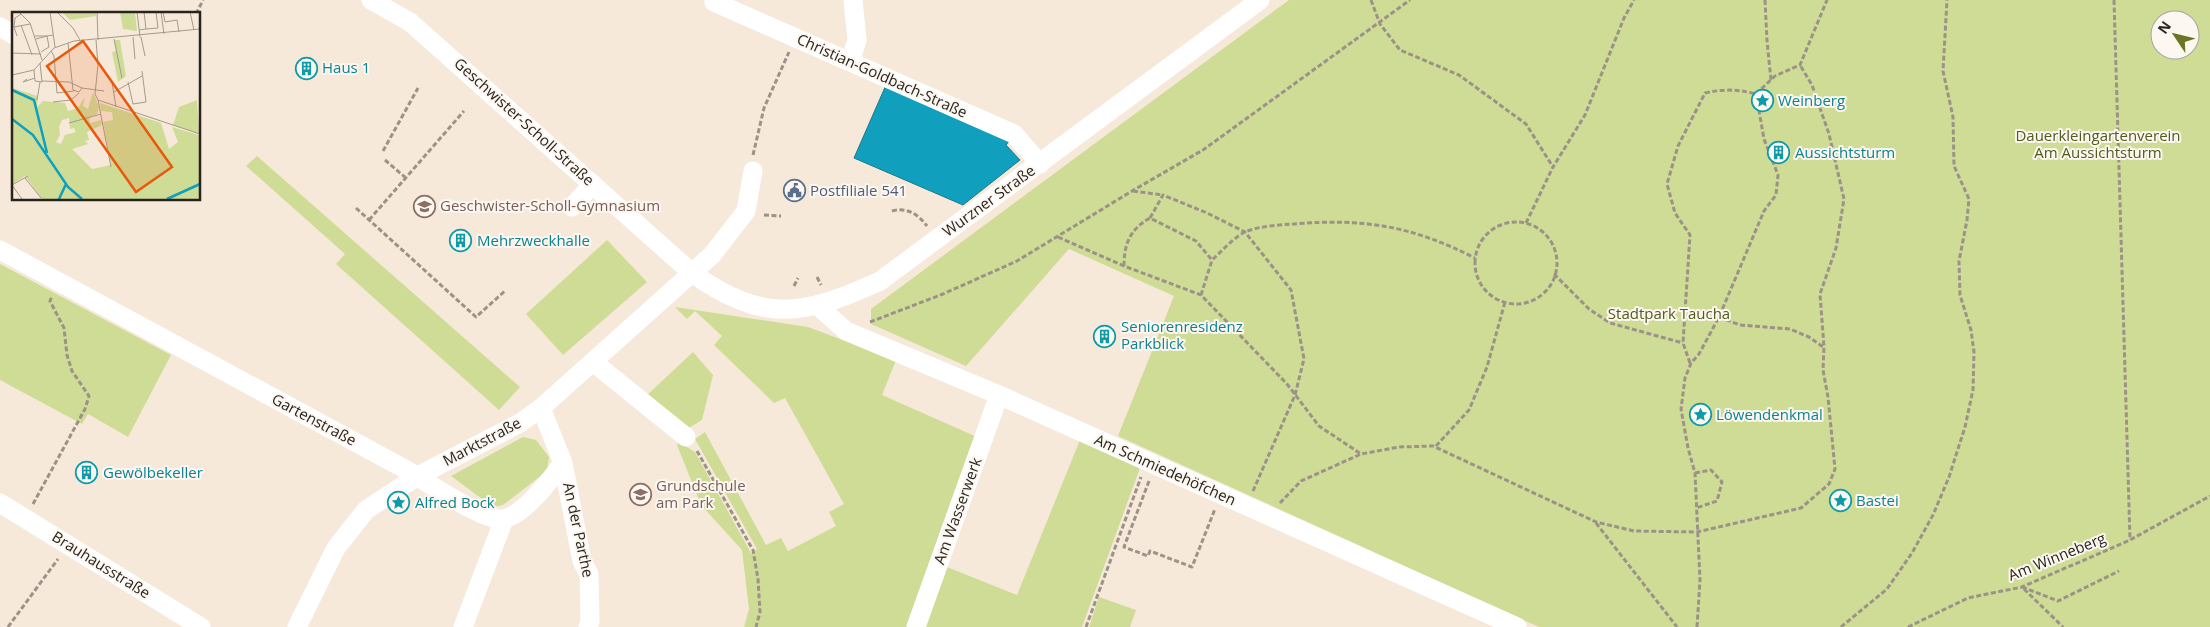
<svg xmlns="http://www.w3.org/2000/svg" width="2210" height="627" font-family="'Open Sans',sans-serif">
  <rect width="100%" height="100%" fill="#f7e9da"/>
  <!-- green -->
  <path fill="#cedc96" fill-rule="evenodd" d="M1289,0h921v627h-671l-421,-191 56,-140 -105,-47 -103,117 -95,-42v-15zM2160,20h30v30h-30z
    M257,156l263,231 -21,23 -163,-146 9,-10 -99,-88z
    M607,240l40,42 -84,73 -37,-41z
    M0,264l171,91 -43,82 -40,-23 -6,10 -82,-44z
    M675,307l133,20 88,33 -14,35 95,42 -68,190h-165l5,-18 -7,-59 -41,-45 -24,-60 2,-3 16,10 56,101 6,-4 -62,-110 10,-7 61,113 15,-7 7,13 48,-25 -7,-14 15,-8 -59,-106 -11,5 -60,-58 8,-9 -27,-25 -8,8z
    M693,352l20,23 -11,45 -15,9 -41,-33z
    M523,437l13,3 13,17 -2,14 -44,34 -10,2 -42,-31z
    M1080,440l60,28 -58,159h-162l22,-62 75,30z
    M1099,597l37,13 -6,17h-41z"/>
  <!-- water -->
  <path fill="#109fbd" stroke="#187a8d" d="M886,85l124,55 -4,5 14,15 -57,45 -109,-47z"/>
  <g fill="none" stroke-linecap="round" stroke-linejoin="round">
    <!-- path -->
    <path stroke="#9c9287" stroke-width="3" stroke-dasharray="5 2.5" stroke-linecap="butt" d="M1371,0l9,24 20,26 59,25 67,49 27,43
      M1765,0l2,41 4,39
      M2114,0l16,540
      M196,14l7,-14
      M1756,94l19,-18 25,-11 27,-65
      M383,151l35,-63
      M753,155l11,-47 25,-56
      M385,160l21,18
      M1133,191l30,4
      M356,208l120,109 30,-27
      M892,211c15,-4 26,3 35,15
      M764,215l17,1
      M369,220l95,-109
      M1475 263a41 41 0 1 1 82 0a41 41 0 1 1-82 0Z
      M1526,223l27,-56 32,-52 39,-97 10,-18
      M1058,237l66,29 77,29 86,89 32,42 42,28
      M1124,266c0,-22 6,-37 26,-48
      M1554,274l35,35 21,14 73,20
      M817,277l4,8
      M794,286l4,-8
      M1201,295l11,-35
      M1719,317l21,8 50,4 19,8 14,10
      M870,322l73,-28 74,-33 115,-70 71,-41 207,-150
      M1690,363l-7,-20 7,-108 -15,-22 -8,-29 11,-38 27,-53c18,-4 33,-4 51,1
      M1436,446l33,-36 18,-43 18,-65
      M697,451l56,99 5,29 2,33 -4,15
      M1695,473l16,-3 11,12 -5,19 -21,7
      M1149,481l-25,66 24,9 2,-5 42,16 23,-58
      M1253,491l42,-96 9,-36 -13,-69 -46,-58 -38,-19 -44,-18 -13,23 46,23 16,19c10,-9 21,-22 33,-28 14,-6 33,-7 49,-8 70,-6 118,2 181,34
      M1280,503l21,-22 60,-27 38,-7 34,-1 163,76 38,9 63,1 104,-24 28,-24 6,-15 -7,-72 -5,-27 1,-23 -4,-53 16,-46 8,-49 -15,-65 -17,-49 -12,-20
      M33,504l52,-95 4,-13 -17,-25 -5,-16 -3,-27 -14,-27 2,-5
      M1596,523l81,104
      M2022,587l36,14 61,-30
      M2024,589l39,38
      M8,627l50,-68
      M1086,627l55,-150
      M1697,627l3,-47 -5,-107 -7,-25 -7,-39 4,-31 6,-15 8,-9 20,-37 45,-106 12,-16 2,-20 -14,-36 -8,-45
      M1841,627l46,-38 25,-36 21,-38 16,-38 16,-50 8,-37 1,-38 -3,-22 -11,-35 -1,-34 8,-41 2,-21 -15,-33 -1,-49 -10,-46 4,-71
      M1908,627l60,-29 54,-11 108,-47 80,-44"/>
    <!-- minor -->
    <path stroke="#fff" stroke-width="19" d="M371,0l39,22 282,251c72,51 111,43 188,8l380,-281
      M714,2l300,132 26,30
      M0,27l14,8
      M850,62l7,-22 -4,-40
      M572,207l21,-23
      M0,250c135,72 268,146 403,218 21,11 81,55 101,51 21,-5 47,-40 59,-56l-22,-55
      M818,306l28,25 153,64 518,232
      M593,362l93,75
      M563,463l19,98 7,13 1,47 -2,6
      M0,503l201,124
      M297,627l39,-79 30,-38 52,-34 102,-53 21,-15 171,-153 34,-44 7,-40
      M463,627l41,-108
      M916,627l83,-232"/>
  </g>
  <!-- icons -->
  <defs>
    <symbol id="building-ring" viewBox="-11 -11 22 22"><circle r="9.5" fill="#fdf7f2" stroke="#0f9aa8" stroke-width="1.5"/><path d="M-4-6H4V6H1V3H-1V6H-4ZM-2.5-4.3h1.7v1.8h-1.7ZM.8-4.3h1.7v1.8H.8ZM-2.5-1h1.7V.8h-1.7ZM.8-1h1.7V.8H.8Z" fill="#0f9aa8"/></symbol>
    <symbol id="sight-ring" viewBox="-11 -11 22 22"><circle r="9.5" fill="#fdf7f2" stroke="#0f9aa8" stroke-width="1.5"/><path d="M0-6L1.8-2.2L6-1.7L2.9 1.2L3.7 5.4L0 3.3L-3.7 5.4L-2.9 1.2L-6-1.7L-1.8-2.2Z" fill="#0f9aa8"/></symbol>
    <symbol id="civic-ring" viewBox="-11 -11 22 22"><circle r="9.5" fill="#fdf7f2" stroke="#5c6f8a" stroke-width="1.5"/><path d="M-.6-6.5H3V-4.5H.6V-3L4-1V1h2V6H-6V1h2V-1L-.6-3ZM-1.2 2.5V6h2.4V2.5Z" fill="#5c6f8a"/></symbol>
    <symbol id="school-ring" viewBox="-11 -11 22 22"><circle r="9.5" fill="#fdf7f2" stroke="#8d6e63" stroke-width="1.5"/><path d="M0-5L7-2L0 1L-7-2ZM-4 1L0 2.5L4 1V4Q0 6-4 4Z" fill="#8d6e63"/></symbol>
  </defs>
  <g fill-rule="evenodd">
    <use href="#building-ring" x="294" y="56" width="25" height="25"/>
    <use href="#sight-ring" x="1750" y="88" width="25" height="25"/>
    <use href="#building-ring" x="1766" y="140" width="25" height="25"/>
    <use href="#civic-ring" x="782" y="178" width="25" height="25"/>
    <use href="#school-ring" x="412" y="194" width="25" height="25"/>
    <use href="#building-ring" x="448" y="228" width="25" height="25"/>
    <use href="#building-ring" x="1092" y="324" width="25" height="25"/>
    <use href="#sight-ring" x="1688" y="402" width="25" height="25"/>
    <use href="#building-ring" x="74" y="460" width="25" height="25"/>
    <use href="#school-ring" x="628" y="482" width="25" height="25"/>
    <use href="#sight-ring" x="1828" y="488" width="25" height="25"/>
    <use href="#sight-ring" x="386" y="490" width="25" height="25"/>
  </g>
  <g text-anchor="middle" stroke-width="4" stroke-linejoin="round" paint-order="stroke">
    <!-- culture labels -->
    <g font-size="15" fill="#0d838f" stroke="#fdf7f2" text-anchor="start">
      <text x="322" y="73">Haus 1</text>
      <text x="1778" y="106">Weinberg</text>
      <text x="1795" y="158">Aussichtsturm</text>
      <text x="477" y="246">Mehrzweckhalle</text>
      <text x="1121" y="332">Seniorenresidenz<tspan x="1121" dy="17">Parkblick</tspan></text>
      <text x="1716" y="420">Löwendenkmal</text>
      <text x="103" y="478">Gewölbekeller</text>
      <text x="1856" y="506">Bastei</text>
      <text x="415" y="508">Alfred Bock</text>
    </g>
    <!-- street labels -->
    <g font-size="15" fill="#29241e" stroke="#fdf7f2">
      <text transform="translate(882 76) rotate(24)" y="5">Christian-Goldbach-Straße</text>
      <text transform="translate(524 122) rotate(42)" y="5">Geschwister-Scholl-Straße</text>
      <text transform="translate(989 201) rotate(-36)" y="5">Wurzner Straße</text>
      <text transform="translate(314 420) rotate(28)" y="5">Gartenstraße</text>
      <text transform="translate(482 442) rotate(-28)" y="5">Marktstraße</text>
      <text transform="translate(1165 470) rotate(24)" y="5">Am Schmiedehöfchen</text>
      <text transform="translate(958 511) rotate(-70)" y="5">Am Wasserwerk</text>
      <text transform="translate(578 530) rotate(78)" y="5">An der Parthe</text>
      <text transform="translate(2057 557) rotate(-22)" y="5">Am Winneberg</text>
      <text transform="translate(101 565) rotate(32)" y="5">Brauhausstraße</text>
    </g>
    <!-- park labels -->
    <g font-size="15" fill="#505b1c" stroke="#fdf7f2">
      <text x="2098" y="141">Dauerkleingartenverein<tspan x="2098" dy="17">Am Aussichtsturm</tspan></text>
      <text x="1669" y="319">Stadtpark Taucha</text>
    </g>
    <!-- service labels -->
    <g font-size="15" fill="#4e5e75" stroke="#fdf7f2" text-anchor="start">
      <text x="810" y="196">Postfiliale 541</text>
    </g>
    <!-- education labels -->
    <g font-size="15" fill="#785e54" stroke="#fdf7f2" text-anchor="start">
      <text x="440" y="211">Geschwister-Scholl-Gymnasium</text>
      <text x="656" y="491">Grundschule<tspan x="656" dy="17">am Park</tspan></text>
    </g>
  </g>
  <!-- overview -->
  <g transform="translate(12 12)">
    <rect width="188" height="188" fill="#f7e9da"/>
    <path d="M50,0h34v4l-26,4zM108,0h15l2,19 -14,-2zM102,28h6l6,36 -8,6 -6,-30 4,-1zM0,76l26,8 -1,11 6,-6 22,2 3,8 10,-3 7,-11 -2,9 5,3 5,-17 6,15 -2,7 -8,3 1,6 11,-3 1,5 -15,7 2,8 -4,1 3,3 -16,5 20,20 19,-4 -8,-43 10,-2 -1,-8 -11,-1 -1,-8 61,20 8,26 9,-7 -6,-15 27,8v64h-157l-17,-23 -12,8zM57,106l1,11 4,-1 2,4 -11,3 -4,9 -5,-2 4,-7 -1,-8 3,-7zM185,88l2,34 -26,-9 6,-18z" fill="#cedc96" fill-rule="evenodd"/>
    <path fill="none" stroke="#109fbd" stroke-width="2.5" d="M0,78l22,10 13,53M0,107l21,16 35,52 14,12M47,187l7,-15M155,187l33,-15"/>
    <path fill="none" stroke="#a59a8f" stroke-width="1" d="M7,0l11,11 12,37M38,0l5,35M45,0l16,16 7,12M85,0l1,28M125,0l3,25M149,0l3,22M151,0l2,10 12,-2 2,12M178,0l4,18M9,13l11,30M2,15l1,-9 6,-4M134,17l12,-1 -2,-16M127,18l7,-1 -2,-17M5,24l-3,-9 16,-3M23,24h12l-11,3M121,25l2,22M129,25l4,19M102,27l8,39M84,28l2,25 -3,29 3,6 102,34M56,31l5,47 6,2 3,-4M39,39l3,5 3,37 17,-2M29,40l8,-5 -2,-11 6,-1M0,41l29,1M22,58l1,11 7,1 -2,-19M0,63l22,-5 20,-22 20,-7 126,-12M15,67l-4,3 12,-4M30,69l27,1 13,6 22,3M100,70l4,25M116,70l5,22 13,-2 -4,-31M102,80l28,-16M25,88l3,-18M86,88l13,67M41,90l18,-2 8,-7M57,111l32,-9M13,166l16,20M0,173l16,-9M0,173l10,14"/>
    <path fill="#e8590c" fill-opacity="0.15" stroke="#e8590c" stroke-width="2.5" d="M71,29l89,126 -36,25 -89,-126z"/>
    <rect width="188" height="188" fill="none" stroke="#29241e" stroke-width="2.5"/>
  </g>
  <!-- north arrow -->
  <g transform="translate(2175 35) rotate(305)"><circle r="24" fill="#fdf7f2" stroke="#a8a39d"/>
  <path d="M0-4L9 19L0 12L-9 19Z" fill="#6a7622"/>
  <text y="-8" font-size="14" font-weight="bold" text-anchor="middle" fill="#29241e">N</text>
  </g>
</svg>
